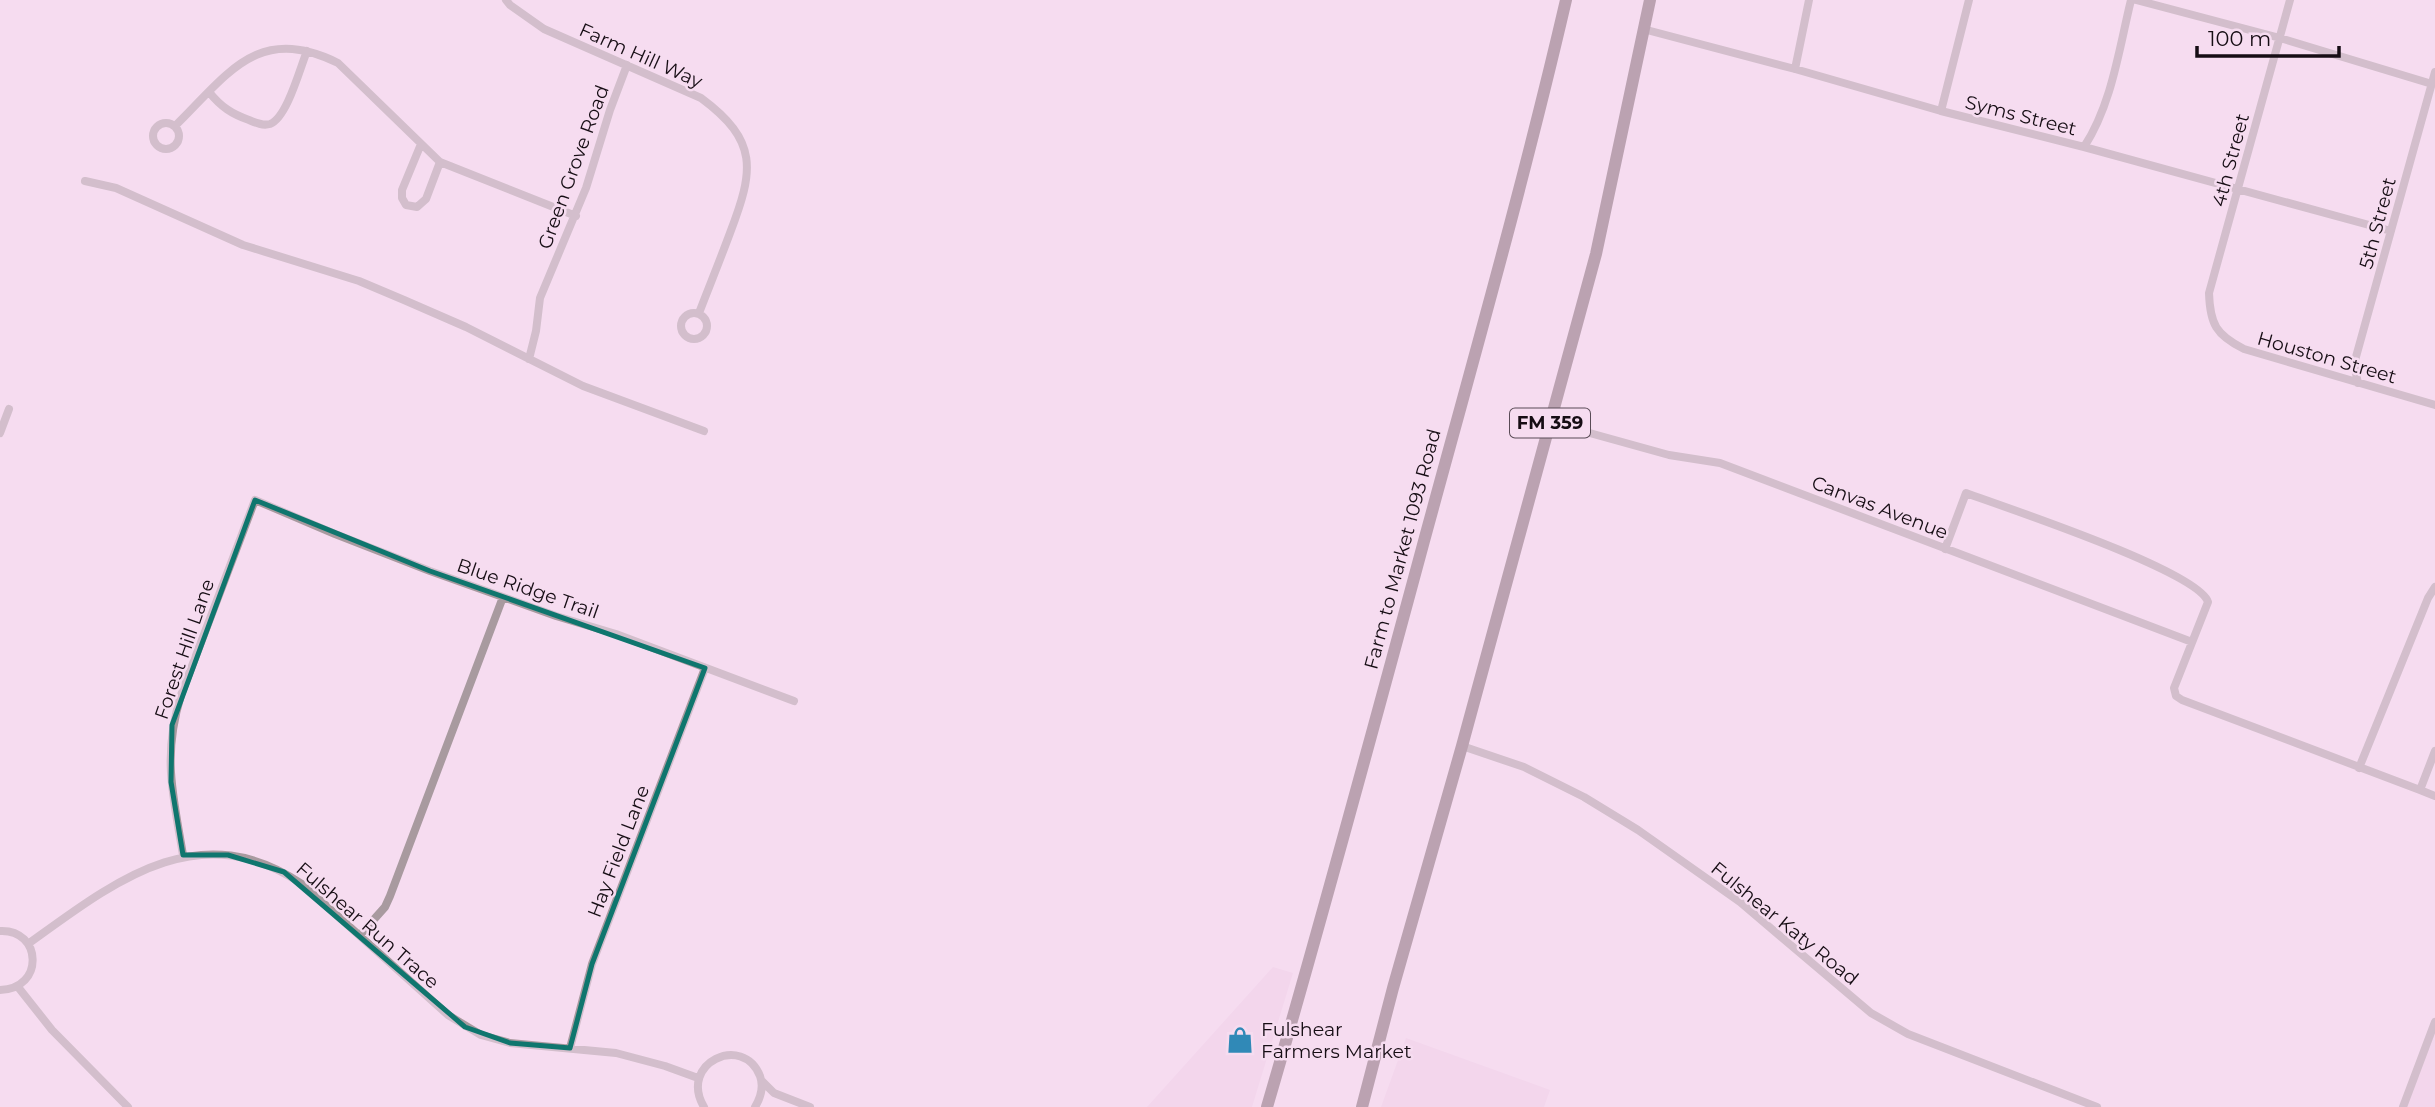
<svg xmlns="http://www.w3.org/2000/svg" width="2435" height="1107" font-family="Montserrat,sans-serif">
  <rect width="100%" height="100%" fill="#f6dcf0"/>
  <!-- built -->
  <path fill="#efcee7" d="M1273,967l20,6 -41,134h-105z
    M2435,1022v85h-32z
    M1406,1038l144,52 -6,17h-163z"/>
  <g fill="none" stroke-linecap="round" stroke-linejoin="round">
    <!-- street -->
    <path stroke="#a89a9f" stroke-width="8" d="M506,0l4,5 34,24 157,69c58,43 53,72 29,135 -10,27 -21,54 -31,80
      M2136,0l144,38 152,46
      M2290,0l-81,293c1,31 7,42 35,56l191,56
      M1643,29l152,40 146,42 143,36 307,84
      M1795,69l14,-69
      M209,92c12,15 23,22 40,28 7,3 14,6 21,4 17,-6 30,-56 37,-73
      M1941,111l28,-111
      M153 136a13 13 0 1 1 26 0a13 13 0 1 1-26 0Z
      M175,126c53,-52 83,-103 163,-63l102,99 136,54
      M421,144l-19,46v8l4,7 11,2 9,-8 14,-37
      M2084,147c28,-43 35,-98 47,-147
      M85,181l31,7 127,57 116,36 45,19 62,27 117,59 121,45
      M681 326a13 13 0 1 1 26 0a13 13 0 1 1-26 0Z
      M529,359l7,-28 4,-33 46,-110 24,-78 17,-45
      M2358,383l-4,-19 81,-292
      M1550,422l119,33 51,8 472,179
      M0,433l9,-24
      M1945,549l21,-56c38,14 232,78 242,109l-34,86 2,8 6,4 238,90 15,-39
      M1462,746l62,21 60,30 54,33 102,72 131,111 37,21 189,73
      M2359,768l69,-170 7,-11
      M2420,790l15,6
      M183,855c-10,-61 -21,-98 -2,-160l74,-195 80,34 95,37 126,45 60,18 178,67
      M0,931c42,-2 45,58 0,59
      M360,935l25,-28 5,-11 113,-299
      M28,944c86,-62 170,-130 274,-60l146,131 33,20 29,8 106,10 49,13 33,12
      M18,987l34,43 76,77
      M570,1048l22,-84 113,-296
      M762,1081l12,12 36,14
      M704,1107c-26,-44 39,-74 56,-31 4,11 1,21 -5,31
      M2403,1107l32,-85"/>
    <!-- primary -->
    <path stroke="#745c65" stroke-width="12" d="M1267,1107c55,-188 106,-377 157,-566 49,-180 100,-360 142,-541
      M1362,1107l31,-119 69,-242 134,-492 54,-254"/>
  </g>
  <!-- marked area -->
  <path d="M0 0H2435V1107H0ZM255,500l175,71 275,97 -113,296 -22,84 -60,-5 -45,-16 -181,-155 -56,-17h-45l-12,-73 1,-57z" fill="#f6dcf0" fill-opacity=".55" fill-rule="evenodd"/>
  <path fill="none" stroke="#0f766e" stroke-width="5" stroke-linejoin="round" d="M255,500l175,71 275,97 -113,296 -22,84 -60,-5 -45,-16 -181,-155 -56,-17h-45l-12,-73 1,-57z"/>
  <!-- icons -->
  <defs>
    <symbol id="shop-bare" viewBox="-9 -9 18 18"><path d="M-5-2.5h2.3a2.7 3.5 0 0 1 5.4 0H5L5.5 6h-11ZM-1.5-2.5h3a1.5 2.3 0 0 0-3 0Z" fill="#3089b7" stroke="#f6dcf0" stroke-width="2.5" paint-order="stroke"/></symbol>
  </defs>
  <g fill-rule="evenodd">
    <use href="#shop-bare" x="1221" y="1021" width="38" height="38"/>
  </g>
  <g text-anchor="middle" stroke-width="5" stroke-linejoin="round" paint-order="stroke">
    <!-- shield labels -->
    <rect fill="#f6dcf0" stroke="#594b56" stroke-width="2" x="1510" y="408.5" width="80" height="29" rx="5"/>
    <g font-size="18" font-weight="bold" fill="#160d14">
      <text x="1550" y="429">FM 359</text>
    </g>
    <!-- street labels -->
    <g font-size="19" fill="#160d14" stroke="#f6dcf0">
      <text transform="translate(641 55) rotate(24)" y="7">Farm Hill Way</text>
      <text transform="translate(2021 115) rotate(14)" y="7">Syms Street</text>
      <text transform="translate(2230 160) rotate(-75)" y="7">4th Street</text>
      <text transform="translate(573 167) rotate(-70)" y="7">Green Grove Road</text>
      <text transform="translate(2377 223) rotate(-75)" y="7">5th Street</text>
      <text transform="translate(2327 357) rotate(16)" y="7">Houston Street</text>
      <text transform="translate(1880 507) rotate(21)" y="7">Canvas Avenue</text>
      <text transform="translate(1402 549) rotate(-75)" y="7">Farm to Market 1093 Road</text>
      <text transform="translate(528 588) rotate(19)" y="7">Blue Ridge Trail</text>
      <text transform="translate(184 649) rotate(-71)" y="7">Forest Hill Lane</text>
      <text transform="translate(618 851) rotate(-69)" y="7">Hay Field Lane</text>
      <text transform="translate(1785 923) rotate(39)" y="7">Fulshear Katy Road</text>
      <text transform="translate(368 925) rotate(41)" y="7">Fulshear Run Trace</text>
    </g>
    <!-- poi labels -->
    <g font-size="19" fill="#160d14" stroke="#f6dcf0" text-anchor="start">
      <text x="1261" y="1036">Fulshear<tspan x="1261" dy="22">Farmers Market</tspan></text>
    </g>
  </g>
  <!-- scale -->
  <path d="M2197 46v10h142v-10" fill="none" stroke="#160d14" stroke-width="3.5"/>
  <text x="2208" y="46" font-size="21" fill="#160d14" stroke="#f6dcf0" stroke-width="5" paint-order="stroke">100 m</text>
</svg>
